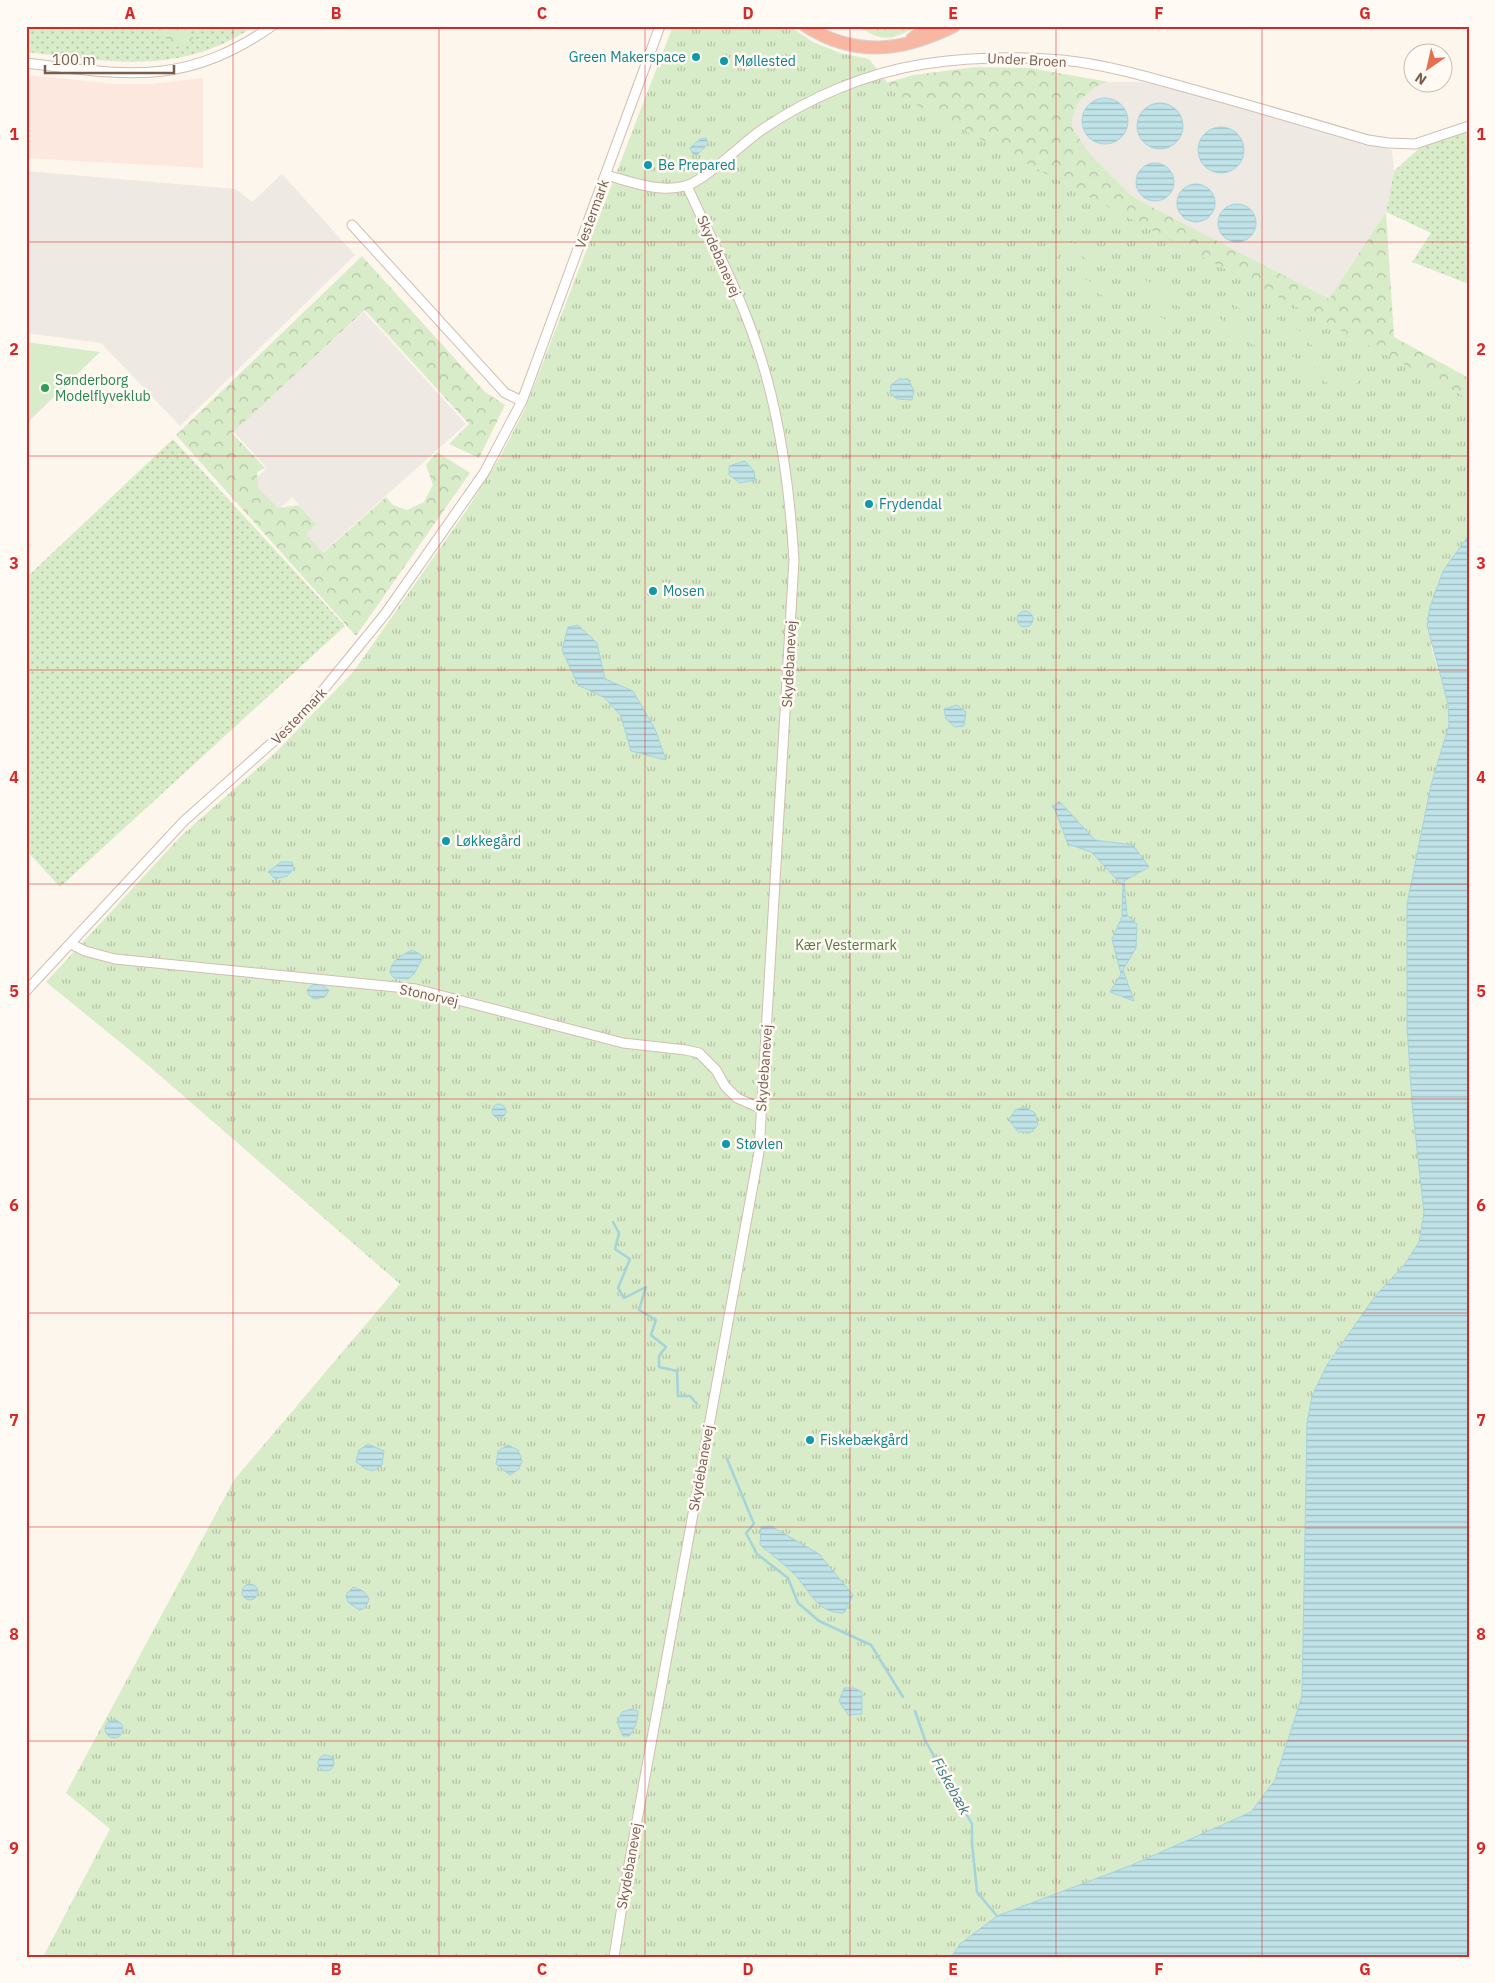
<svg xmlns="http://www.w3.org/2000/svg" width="1495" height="1983" font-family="'IBM Plex Sans',sans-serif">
  <defs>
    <pattern id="grass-dots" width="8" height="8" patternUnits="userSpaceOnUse" patternTransform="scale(1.25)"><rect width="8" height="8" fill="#d8ecc9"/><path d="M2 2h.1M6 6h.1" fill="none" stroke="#b4c2a5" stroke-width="1.8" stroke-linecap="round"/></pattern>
    <pattern id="forest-crowns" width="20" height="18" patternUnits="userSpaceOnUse" patternTransform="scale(1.25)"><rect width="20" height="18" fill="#d8ecc9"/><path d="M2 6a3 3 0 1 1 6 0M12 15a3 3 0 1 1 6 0" fill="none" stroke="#b4c2a5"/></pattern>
    <pattern id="park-tufts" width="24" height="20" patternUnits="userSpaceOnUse" patternTransform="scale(1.25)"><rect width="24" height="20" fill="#d8ecc9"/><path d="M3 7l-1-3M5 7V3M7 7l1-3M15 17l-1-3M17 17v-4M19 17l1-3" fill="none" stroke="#b4c2a5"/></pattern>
    <pattern id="water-rules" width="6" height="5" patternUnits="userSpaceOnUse" patternTransform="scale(1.25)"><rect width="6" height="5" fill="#bfe3e8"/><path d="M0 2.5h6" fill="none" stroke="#a0bbbe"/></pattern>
  </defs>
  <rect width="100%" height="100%" fill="#fdf6ec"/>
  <!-- commercial -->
  <path fill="#fde8e0" d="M26,75l90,9h35l52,-6v90l-177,-10z"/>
  <!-- industrial -->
  <path fill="#efe9e4" d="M1110,82h30l45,7 207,61 2,21 -8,41 -57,87 -196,-102 -43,-43 -18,-27 1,-13 8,-15 15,-12z
    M26,171l210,18 16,13 30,-28 73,81 -175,171 -79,-83 -75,-10z
    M364,312l102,112 -144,129 -18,-21 11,-10 -23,-25 -16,15 -26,-28 17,-16 -34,-37z"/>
  <!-- grass -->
  <path fill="url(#grass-dots)" d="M26,26h228c-74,51 -145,35 -228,26z
    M1469,132v152l-57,-22 19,-29 -45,-21 8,-41 30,-27z
    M173,439l172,187 -285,261 -34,-37v-272z"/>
  <!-- forest -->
  <path fill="url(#forest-crowns)" d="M154,26h28l14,15 -22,6z
    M856,26h61c-28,16 -34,15 -61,0z
    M975,67l55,1 79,14 -13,5 -15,12 -8,15 -1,13 18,27 43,43 196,102 57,-87 8,125 75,41v21l-599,-312 44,-12z
    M362,256l123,136 20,13 -26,53 -30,-14 20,-20 -104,-114 -133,123 33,35 -8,4 1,16 20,20 21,-3 17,19 -10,10 17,19 63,-56 7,8 14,5 17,-8 9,-17 -7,-20 11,-13 33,21 -114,163 -180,-201z"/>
  <!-- park -->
  <path fill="url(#park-tufts)" d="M673,26h116l24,16 27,11 29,6 27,35 573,305v136l-26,36 -12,75 17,58 1,21 -18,60 -24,119v123l5,76 13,110 -6,29 -14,22 -29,31 -49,70 -15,31 -5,27 -5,273 -27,84 -24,32 -119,53 -135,51 -37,28 -9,13h-908l67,-128 -44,-36 168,-313 166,-196 -258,-224 -96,-78 136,-147 94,-83 78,-81 112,-160 34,-54 25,-48z"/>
  <!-- pitch -->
  <path fill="#d8ecc9" d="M1060,241l13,2 267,138 8,1 5,-5 1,-7 -5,-6 -116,-59 4,-7 115,60 9,10 -1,12 -10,9 -13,-1 -267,-138 -7,-1 -6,5 -1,7 5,6 115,58 -3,7 -116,-60c-12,-9 -11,-23 3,-31z
    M26,342l74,10 -74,72z"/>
  <!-- water -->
  <path fill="url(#water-rules)" stroke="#a5d3da" d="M1082 121a23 23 0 1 1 46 0a23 23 0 1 1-46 0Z
    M1137 126a23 23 0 1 1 46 0a23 23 0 1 1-46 0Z
    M1198 150a23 23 0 1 1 46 0a23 23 0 1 1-46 0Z
    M706,138l2,6 -11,11 -4,-1 -3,-6 10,-9z
    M1136 182a19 19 0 1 1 38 0a19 19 0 1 1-38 0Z
    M1177 203a19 19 0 1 1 38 0a19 19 0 1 1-38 0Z
    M1218 223a19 19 0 1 1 38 0a19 19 0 1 1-38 0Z
    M899,379h9l6,12 -2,9 -15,-1 -7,-6 1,-8z
    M745,461l9,10 1,9 -15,3 -11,-8v-9z
    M1469,535v1422h-518l9,-13 37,-28 135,-51 119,-53 24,-32 27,-84 5,-273 5,-27 15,-31 49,-70 29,-31 14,-22 5,-29 -12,-110 -5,-76v-123l24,-119 18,-60 -1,-21 -21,-79 3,-18 13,-36z
    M1017 619a8 8 0 1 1 16 0a8 8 0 1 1-16 0Z
    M578,625l19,18 8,36 28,12 22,38 11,31 -35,-9 -10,-35 -16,-18 -27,-13 -16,-35 6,-23z
    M957,705l9,7 -2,14 -9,1 -9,-8 -2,-10z
    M1059,801l36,39 38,5 16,22 -25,14 3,34 10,9 -1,24 -13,22 11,31 -24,-9 11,-18 -9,-35 10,-22 1,-31 -32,-34 -23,-8 -14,-37z
    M281,862h11l2,7 -7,7 -12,3 -7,-7z
    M412,950l8,4 2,5 -8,15 -6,5 -14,-1 -4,-5c1,-13 11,-17 22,-23z
    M315,983l6,1 8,6 -4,7 -11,2 -5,-4 -2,-5z
    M492 1111a7 7 0 1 1 14 0a7 7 0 1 1-14 0Z
    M1025,1107l10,6 3,12 -6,7h-14l-9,-12 6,-10z
    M368,1444l16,7 -2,14 -9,6 -7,-2 -10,-7 3,-12z
    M508,1445l10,5 4,11 -3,8 -9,6 -14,-11 2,-13z
    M771,1526l48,28 34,41 -9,18c-28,1 -35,-25 -51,-40 -10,-10 -22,-19 -33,-28l1,-18z
    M242 1592a8 8 0 1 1 16 0a8 8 0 1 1-16 0Z
    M353,1587l10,4 6,7c-1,6 -4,11 -10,12l-11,-8 -2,-7z
    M844,1688h10l8,4v22l-14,1 -9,-14z
    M631,1709l7,2c0,8 -3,19 -9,25h-6l-6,-14 5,-10z
    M105 1729a9 9 0 1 1 18 0a9 9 0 1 1-18 0Z
    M318 1763a8 8 0 1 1 16 0a8 8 0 1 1-16 0Z"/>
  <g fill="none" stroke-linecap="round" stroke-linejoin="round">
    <!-- stream -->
    <path stroke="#a5d3da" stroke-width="2.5" d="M613,1222l6,11 -4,16 15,10 -12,29 6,10 22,-11 -7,23 17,10 -5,15 15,12 -7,9v11l18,4 1,25h12l7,8
      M727,1459l27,65 -8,9 11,21 31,24 10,25 21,18 52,24 32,52
      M915,1711l10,29 47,84v19l5,49 20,24"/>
    <defs>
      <path id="minor" d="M26,63c100,12 158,24 246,-37
        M606,175c26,7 53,18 79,11 18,-4 57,-42 75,-55 48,-33 106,-58 164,-67 46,-7 91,-8 138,-4 41,4 83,16 122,27 62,17 123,35 184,53l20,3 27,1 54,-18
        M352,225l153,168 17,8
        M71,944l14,7 30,8 301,30 207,54 63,7 13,3 17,17 9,16 12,12 25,11
        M26,991l158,-170 118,-105 83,-102 99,-141 38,-72 138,-375
        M614,1957l12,-76 133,-729 35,-592c-4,-65 -12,-132 -31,-195 -18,-62 -49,-120 -76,-179"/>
      <path id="highway" d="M806,26c50,32 98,25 148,0
        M912,39l18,-13"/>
    </defs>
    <!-- minor casing -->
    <use href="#minor" stroke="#d1beb0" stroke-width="11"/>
    <!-- highway casing -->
    <use href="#highway" stroke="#dad1cd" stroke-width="14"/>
    <!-- minor -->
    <use href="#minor" stroke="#fff" stroke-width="9"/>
    <!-- highway -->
    <use href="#highway" stroke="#f7b7a3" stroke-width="12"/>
  </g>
  <!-- grid -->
  <path fill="none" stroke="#d62828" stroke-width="1" stroke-opacity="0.55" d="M233,26v1931M439,26v1931M645,26v1931M850,26v1931M1056,26v1931M1262,26v1931M26,242h1443M26,456h1443M26,670h1443M26,884h1443M26,1099h1443M26,1313h1443M26,1527h1443M26,1741h1443"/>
  <!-- markers -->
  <g fill="#0f9aa8" stroke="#fffaf3" stroke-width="2">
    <circle cx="696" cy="57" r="5"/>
    <circle cx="724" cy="61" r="5"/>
    <circle cx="648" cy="165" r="5"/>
    <circle cx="869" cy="504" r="5"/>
    <circle cx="653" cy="591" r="5"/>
    <circle cx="446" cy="841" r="5"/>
    <circle cx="726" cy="1144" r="5"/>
    <circle cx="810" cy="1440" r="5"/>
  </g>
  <circle fill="#2e9e5b" stroke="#fffaf3" stroke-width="2" cx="45" cy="388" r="5"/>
  <g text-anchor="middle" stroke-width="5" stroke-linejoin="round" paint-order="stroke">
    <!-- culture labels -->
    <g font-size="14" fill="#0d838f" stroke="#fffaf3" text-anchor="start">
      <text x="686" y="62" text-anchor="end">Green Makerspace</text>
      <text x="734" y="66">Møllested</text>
      <text x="658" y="170">Be Prepared</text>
      <text x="879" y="509">Frydendal</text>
      <text x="663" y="596">Mosen</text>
      <text x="456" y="846">Løkkegård</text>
      <text x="736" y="1149">Støvlen</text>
      <text x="820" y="1445">Fiskebækgård</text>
    </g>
    <!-- street labels -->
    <g font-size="14" fill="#7a5c4d" stroke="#fffaf3">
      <text transform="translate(1027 60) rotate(3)" y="5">Under Broen</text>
      <text transform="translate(592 214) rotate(-70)" y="5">Vestermark</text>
      <text transform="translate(719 256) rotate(66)" y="5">Skydebanevej</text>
      <text transform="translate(789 664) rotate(-87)" y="5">Skydebanevej</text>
      <text transform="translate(299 716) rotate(-46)" y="5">Vestermark</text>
      <text transform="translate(429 995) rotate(12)" y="5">Stonorvej</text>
      <text transform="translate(764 1068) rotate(-86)" y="5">Skydebanevej</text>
      <text transform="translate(701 1468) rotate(-80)" y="5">Skydebanevej</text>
      <text transform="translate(629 1866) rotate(-80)" y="5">Skydebanevej</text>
    </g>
    <!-- leisure labels -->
    <g font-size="14" fill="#27864d" stroke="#fffaf3" text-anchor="start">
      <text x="55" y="385">Sønderborg<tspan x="55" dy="16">Modelflyveklub</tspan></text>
    </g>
    <!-- park labels -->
    <g font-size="14" fill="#537a41" stroke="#fffaf3">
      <text x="846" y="950">Kær Vestermark</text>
    </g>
    <!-- water labels -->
    <g font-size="15" font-style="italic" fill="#437c86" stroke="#fffaf3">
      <text transform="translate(951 1786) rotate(61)" y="5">Fiskebæk</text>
    </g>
  </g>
  <!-- border -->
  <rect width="1495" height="1983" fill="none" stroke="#fffaf3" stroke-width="55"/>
  <!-- north arrow -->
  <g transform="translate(1428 68) rotate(214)"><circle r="24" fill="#fffaf3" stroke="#cabbb1"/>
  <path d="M0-4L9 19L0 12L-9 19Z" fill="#e76f51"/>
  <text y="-8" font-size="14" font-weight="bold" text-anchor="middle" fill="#7a5c4d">N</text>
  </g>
  <!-- scale -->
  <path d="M45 65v8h129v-8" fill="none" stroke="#7a5c4d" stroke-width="2.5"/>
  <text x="52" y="65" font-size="15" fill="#7a5c4d" stroke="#fffaf3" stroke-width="4" paint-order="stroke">100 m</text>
  <rect x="28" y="28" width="1440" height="1928" fill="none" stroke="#d62828" stroke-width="2"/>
  <g font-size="16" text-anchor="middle" font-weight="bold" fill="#d62828">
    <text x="130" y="19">A</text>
    <text x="336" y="19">B</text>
    <text x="542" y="19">C</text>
    <text x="748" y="19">D</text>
    <text x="953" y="19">E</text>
    <text x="1159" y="19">F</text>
    <text x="1365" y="19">G</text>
    <text x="14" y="140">1</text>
    <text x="1481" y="140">1</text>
    <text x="14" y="355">2</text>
    <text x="1481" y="355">2</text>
    <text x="14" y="569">3</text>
    <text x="1481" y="569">3</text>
    <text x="14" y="783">4</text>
    <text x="1481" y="783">4</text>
    <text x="14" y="997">5</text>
    <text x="1481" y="997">5</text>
    <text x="14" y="1211">6</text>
    <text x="1481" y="1211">6</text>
    <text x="14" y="1426">7</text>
    <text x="1481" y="1426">7</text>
    <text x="14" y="1640">8</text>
    <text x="1481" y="1640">8</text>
    <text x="14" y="1854">9</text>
    <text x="1481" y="1854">9</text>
    <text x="130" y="1975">A</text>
    <text x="336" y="1975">B</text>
    <text x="542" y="1975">C</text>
    <text x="748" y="1975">D</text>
    <text x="953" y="1975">E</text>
    <text x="1159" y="1975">F</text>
    <text x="1365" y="1975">G</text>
  </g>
</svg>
